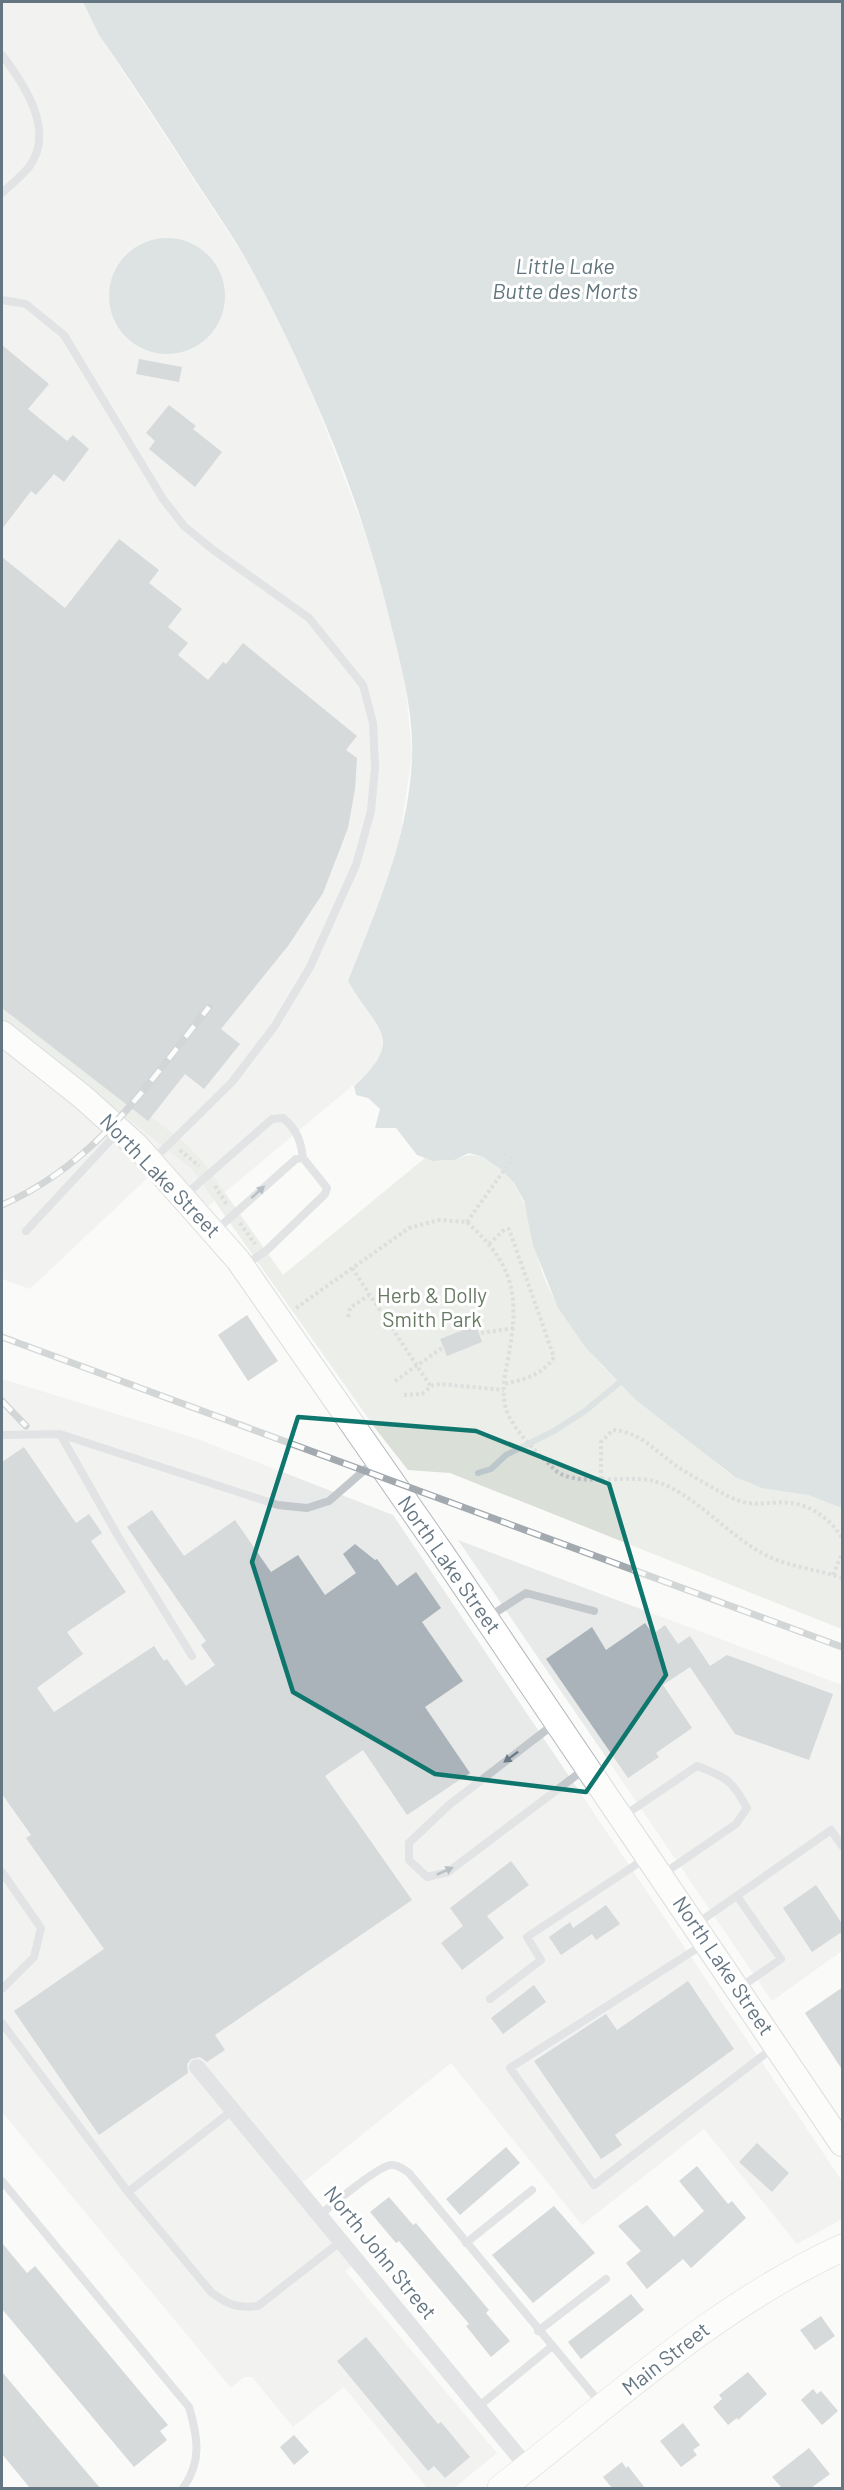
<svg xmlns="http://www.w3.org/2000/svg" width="844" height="2490" font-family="Barlow,sans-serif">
  <rect width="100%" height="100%" fill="#fafaf8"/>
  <!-- built -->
  <path fill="#e8e9e9" d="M2,2h81l16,33 152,232 59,120 61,161 34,129 7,78 -12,81 -16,57 -21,50 7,70 11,17 2,22 -7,14 -177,148 -41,-46 -128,121 -28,-10z
    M2,1379l193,59 198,77 449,666v38l-45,25 -93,-115 -122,96 -131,-162 -154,124 61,75 -13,9 152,182 -43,35h-27l-83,-101 -51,40 -41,-50h-8l-13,11 -229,-276z
    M458,1540l384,145v266l-70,50z"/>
  <!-- green -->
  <path fill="#dadfd7" d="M2,999l185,146 17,18 79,112 142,-117c33,13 40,-20 76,11 32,28 29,77 45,113 32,73 91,119 153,165 12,10 25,25 39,31 23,11 46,11 70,17 12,4 23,9 34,13v121l-392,-156 -42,-3 -30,-38 -186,-263 -190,-150z"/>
  <!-- water -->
  <path fill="#bbc7cb" d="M83,2h759v1506l-34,-13 -46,-7 -27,-11 -99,-77 -50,-52 -28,-40 -25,-63 -9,-44 -10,-18 -12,-13 -19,-13 -14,-4 -15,7 -21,1 -16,-6 -21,-27h-21l5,-19 -12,-11 -12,-3 -2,-9c53,-48 22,-56 -6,-105 28,-71 61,-144 64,-223 2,-46 -11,-93 -22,-137 -29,-123 -79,-240 -138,-351 -19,-35 -43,-68 -64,-101 -29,-45 -58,-90 -89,-134z
    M109 296a58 58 0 1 1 116 0a58 58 0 1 1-116 0Z"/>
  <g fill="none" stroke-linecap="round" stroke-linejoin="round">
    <!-- stream -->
    <path stroke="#bbc7cb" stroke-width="6" d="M478,1473l13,-4 15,-14 48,-24 31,-20 40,-33"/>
  </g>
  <!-- building -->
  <path fill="#aab3b9" d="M2,345l47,39 -21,25 39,32 6,-6 16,14 -25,33 -10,-8 -18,21 -5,-4 -29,38z
    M139,359l43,8 -3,15 -43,-8z
    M169,405l27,21 -3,3 29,23 -27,35 -46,-38 6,-8 -9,-8z
    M119,539l40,31 -10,13 33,26 -14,18 20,16 -10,12 30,25 15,-18 3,2 17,-21 114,93 -11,14 11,8 -2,31 -7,39 -25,65 -35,53 -67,83 19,15 -36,45 -19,-15 -37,47 -146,-113v-451l63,51z
    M247,1315l31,46 -30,20 -30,-46z
    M476,1325l6,17 -35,14 -7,-17z
    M24,1447l52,76 13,-9 13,19 -11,8 35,51 -59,40 16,22 -46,34 17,24 100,-66 10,15 3,-2 19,27 29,-21 -14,-20 5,-4 -79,-114 25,-17 32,46 51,-36 36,52 27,-17 27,40 31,-22 -13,-19 12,-10 20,16 2,-1 20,27 19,-14 25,36 -19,14 41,59 -38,26 45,66 -63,42 -44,-65 -38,26 87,124 -197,135 10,15 -18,12 -7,-5 -9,2 -4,5 1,9 -89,62 -85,-124 90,-62 -78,-111 5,-3 -29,-41v-332z
    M645,1623l8,11 12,-9 13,19 12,-8 20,30 17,-11 106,39 -24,66 -74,-26 -45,-67 -27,18 29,43 -36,25 3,4 -31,21 -82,-119 46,-32 14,23z
    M511,1861l18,24 -42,31 17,22 -42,32 -21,-27 22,-17 -13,-18z
    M816,1885l27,40v6l-31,21 -29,-44z
    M606,1905l14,19 -24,16 -4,-6 -31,21 -12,-18 21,-15 3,6z
    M688,1981l46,68 -119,86 7,10 -21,14 -67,-98 72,-47 11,16z
    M534,1985l12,17 -43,32 -12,-16z
    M843,1987v84l-38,-58z
    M757,2143l32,30 -17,19 -33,-30z
    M506,2147l14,16 -60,52 -14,-16z
    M697,2166l31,38 4,-3 14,17 -55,50 -8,-9 -36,30 -21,-26 15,-12 -23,-25 29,-21 27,32 30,-26 -25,-30z
    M389,2197l24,28 3,-2 73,87 -3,3 24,28 -19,16 -25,-31 3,-2 -70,-83 -3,2 -26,-31z
    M554,2206l41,47 -62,50 -41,-48z
    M2,2243l25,30 8,-7 133,159 -8,6 7,9 -33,27 -132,-158z
    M631,2294l13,16 -63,49 -13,-17z
    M821,2316l14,20 -20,14 -15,-20z
    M366,2337l72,87 3,-2 29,35 -25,21 -11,-12 -6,5 -91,-110z
    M2,2372l98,116h-70l-28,-34z
    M748,2372l19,22 -29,26 -1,-2 -9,7 -15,-18 9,-8 -3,-4z
    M813,2389l4,5 4,-3 17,20 -16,14 -21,-25z
    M683,2423l17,22 -7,5 4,5 -16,12 -21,-26z
    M294,2435l15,17 -15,13 -14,-18z
    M809,2448l21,26 -19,14h-29l-10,-11z
    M622,2462l4,6 2,-2 17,22h-33l-9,-11z"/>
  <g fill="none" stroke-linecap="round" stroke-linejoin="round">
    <defs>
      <path id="secondary" d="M2,1033l82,65 53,48 101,114 206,296 398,588"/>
      <path id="primary" d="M501,2488c110,-85 214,-182 341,-240"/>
    </defs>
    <!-- secondary casing -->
    <use href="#secondary" stroke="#b3babf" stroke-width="26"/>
    <!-- primary casing -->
    <use href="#primary" stroke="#b5babe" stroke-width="28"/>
    <!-- path -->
    <path stroke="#bbbfc2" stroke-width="4" stroke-dasharray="3 3" stroke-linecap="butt" d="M180,1150l19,16
      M215,1186l12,19
      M467,1222l45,-63 -10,-7
      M240,1223l15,21
      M489,1244l16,-15h4l45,128c-11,18 -31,23 -50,27
      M352,1268l79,119
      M296,1308l113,-80 30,-8 28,2c48,44 53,74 41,137 -3,16 -7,33 -2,50 8,23 32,44 49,61 21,18 71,4 99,11 39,11 73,54 110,73 23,13 54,15 78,24
      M348,1317l2,-9 19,-13
      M481,1333l33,-5
      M395,1381l47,-33
      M404,1395l18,-1 11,-9 7,-1 64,6
      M601,1479v-37l12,-12c27,2 43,21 63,36 15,9 41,25 56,32 24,11 38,2 59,5 22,3 40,17 51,35
      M833,1575l9,-21"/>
    <!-- service -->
    <path stroke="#c3c8cc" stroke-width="8" d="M2,55c22,29 54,76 27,112 -8,10 -19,18 -27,26
      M2,300l24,4 38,31 99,164 21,27 28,23 97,69 54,67 10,38 2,44 -4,44 -15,54 -46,102 -36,60 -42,55 -80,79
      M184,1196l88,-77 11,-1c14,11 18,24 20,40
      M26,1231l92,-99
      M215,1231l81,-72 7,-1 24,30 -2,6 -58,56 -23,16
      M60,1434l58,102 74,120
      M2,1435l58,-1 218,71 29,3 22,-7 46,-40
      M487,1618l39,-25 68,18
      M554,1724l-105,81 -40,38v17l18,17 21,-5 138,-104
      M622,1817l75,-51c29,11 35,14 50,42l-11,16 -73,50
      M2,1872l39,56 -7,29 -32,32
      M737,1896l44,63 -43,30
      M695,1925l136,-95 11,16
      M704,1944l-194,124 84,117 180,-138
      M490,1999l51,-39 -14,-23 119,-79
      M2,2023l126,169 105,-82
      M2,2181l187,226c9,30 13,55 -6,81
      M128,2192l83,100c16,12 26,17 47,14l82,-64
      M320,2215c12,-10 58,-49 71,-50 7,-1 13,5 18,8l192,231
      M466,2243l66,-53
      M538,2331l68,-52
      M478,2407l73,-60"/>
    <!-- minor -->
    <path stroke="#c3c8cc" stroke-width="16" d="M197,2067l331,401"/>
    <!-- secondary -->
    <use href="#secondary" stroke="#fff" stroke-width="24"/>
    <!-- primary -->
    <use href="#primary" stroke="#fff" stroke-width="27"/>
    <defs>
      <path id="rail" d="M2,1205c94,-41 145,-120 207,-198
        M2,1337l840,310
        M2,1401l24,25"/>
    </defs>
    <!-- rail casing -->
    <use href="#rail" stroke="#a2aab0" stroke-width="7"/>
    <!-- rail -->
    <use href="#rail" stroke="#fff" stroke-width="4.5" stroke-dasharray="14" stroke-linecap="butt"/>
  </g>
  <!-- one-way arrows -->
  <defs><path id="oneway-solid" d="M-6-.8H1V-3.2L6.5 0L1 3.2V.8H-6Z" transform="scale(1.5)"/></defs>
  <g fill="#6a7a87">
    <use href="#oneway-solid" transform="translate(258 1192) rotate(-42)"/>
    <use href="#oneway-solid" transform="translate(511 1757) rotate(143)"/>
    <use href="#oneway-solid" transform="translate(445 1871) rotate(-24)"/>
  </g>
  <!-- marked area -->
  <path d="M0 0H844V2490H0ZM298,1417l178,14 133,53 57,191 -80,117 -151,-18 -142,-82 -41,-130z" fill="#fafaf8" fill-opacity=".55" fill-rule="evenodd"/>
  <path fill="none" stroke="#0f766e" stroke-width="4.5" stroke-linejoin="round" d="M298,1417l178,14 133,53 57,191 -80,117 -151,-18 -142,-82 -41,-130z"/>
  <g text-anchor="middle" stroke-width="6" stroke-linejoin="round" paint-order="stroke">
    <!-- street labels -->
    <g font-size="21" fill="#657683" stroke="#fff">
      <text transform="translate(160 1176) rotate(46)" y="7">North Lake Street</text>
      <text transform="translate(449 1565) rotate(55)" y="7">North Lake Street</text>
      <text transform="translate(723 1966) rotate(56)" y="7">North Lake Street</text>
      <text transform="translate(380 2253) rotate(51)" y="7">North John Street</text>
      <text transform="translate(666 2359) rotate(-38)" y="7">Main Street</text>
    </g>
    <!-- park labels -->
    <g font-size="21" fill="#687a64" stroke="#fff">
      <text x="432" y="1303">Herb &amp; Dolly<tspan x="432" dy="24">Smith Park</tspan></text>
    </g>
    <!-- water labels -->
    <g font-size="22" font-style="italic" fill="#60757c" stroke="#fff">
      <text x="565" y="274">Little Lake<tspan x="565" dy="25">Butte des Morts</tspan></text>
    </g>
  </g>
  <!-- border -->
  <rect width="844" height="2490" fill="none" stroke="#657683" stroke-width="6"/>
</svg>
